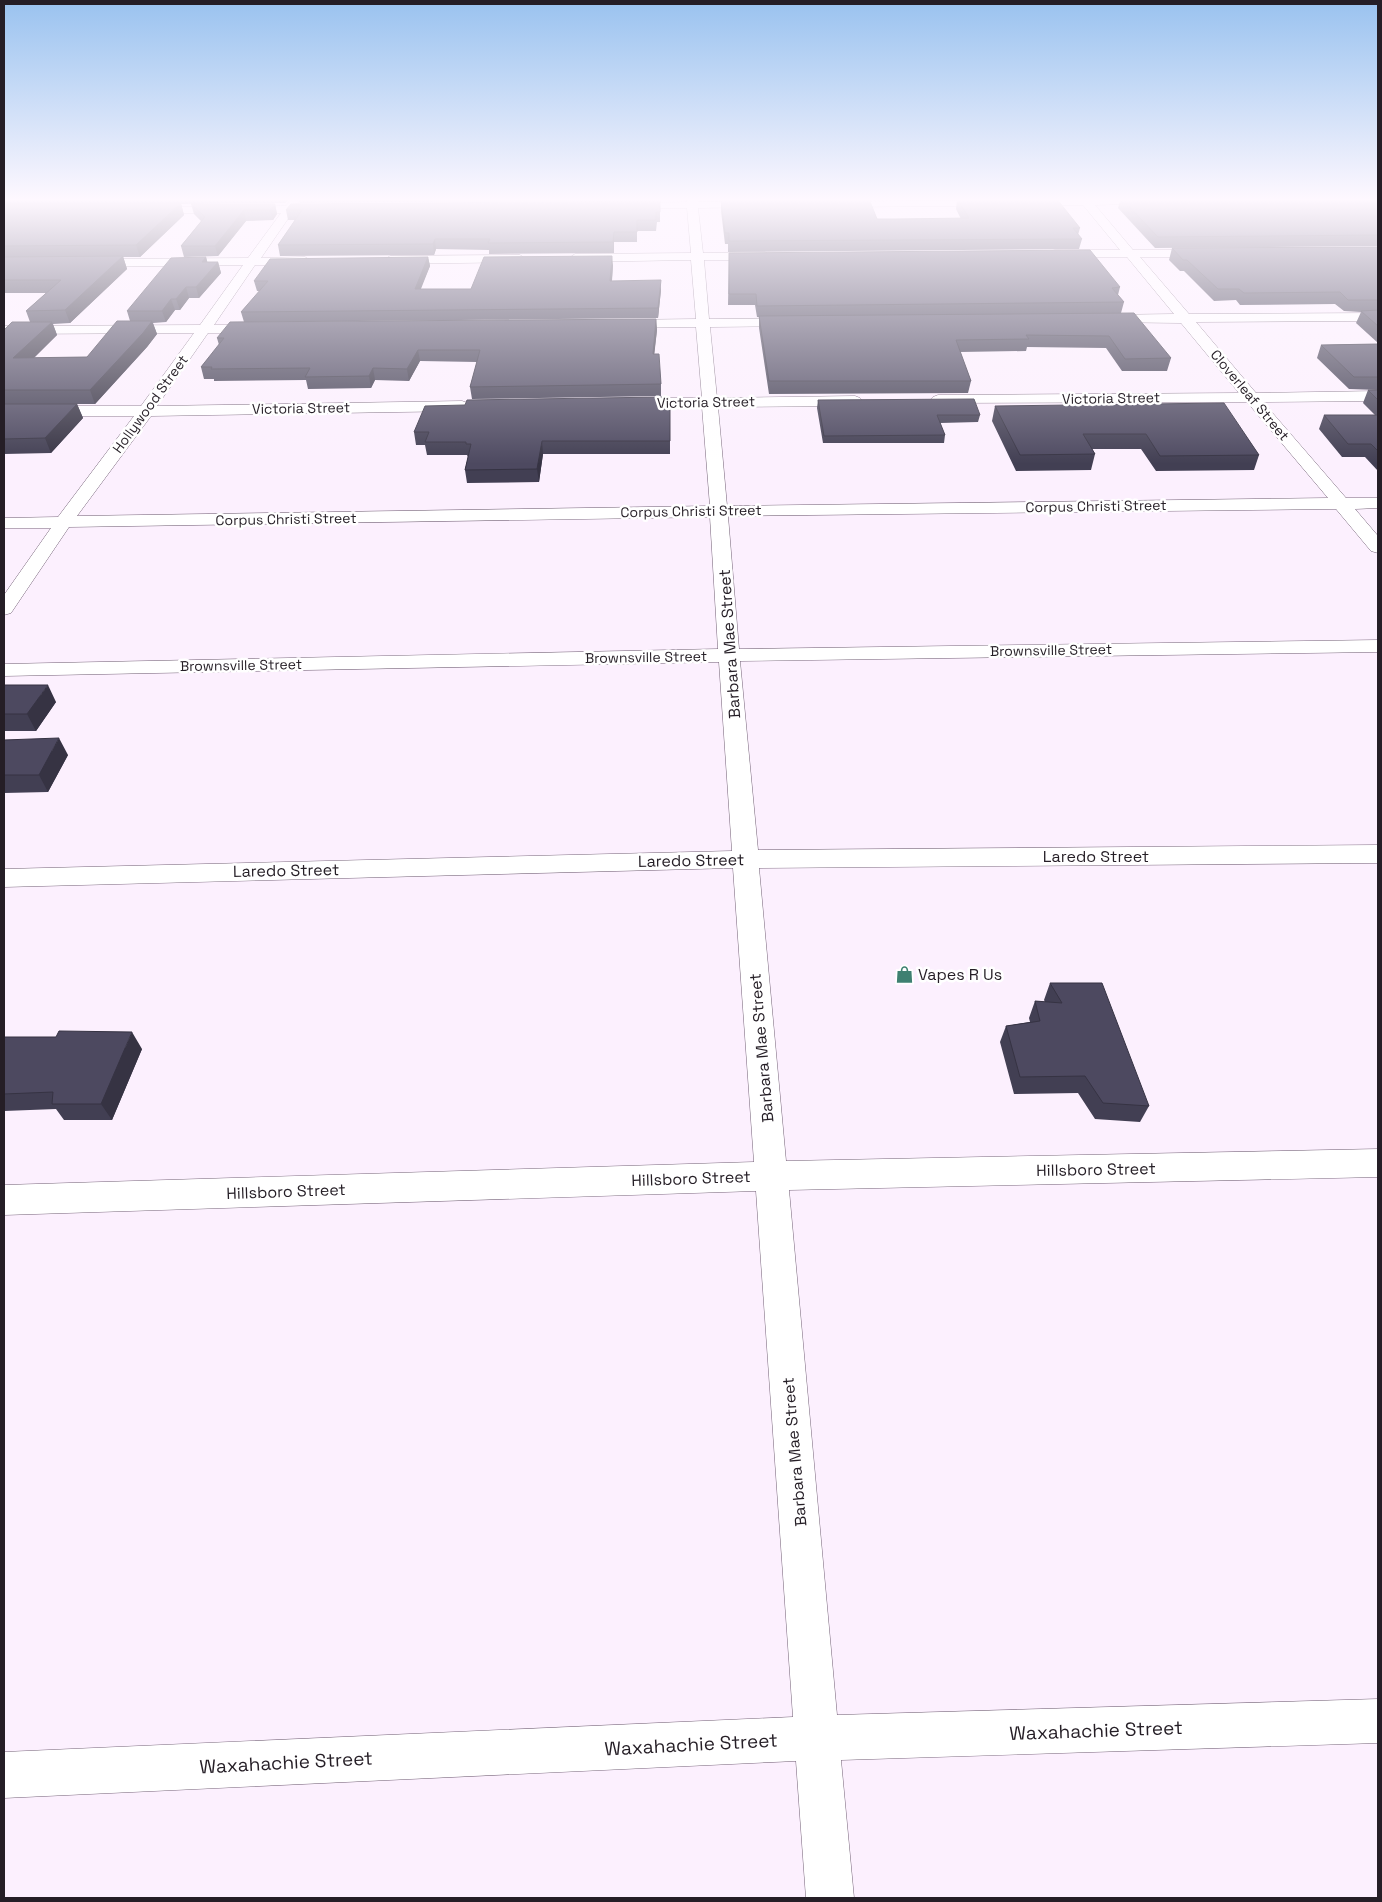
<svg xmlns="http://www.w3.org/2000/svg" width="1382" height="1902" font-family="'Space Grotesk',sans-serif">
  <rect width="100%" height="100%" fill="#fcf0fe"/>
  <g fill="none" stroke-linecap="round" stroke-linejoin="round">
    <defs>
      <path id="minor" d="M291,198h10l-4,8h28l6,3 -6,3 -33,1 -31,45 44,-1 6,4 -6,4h-50l-41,60h48l7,4 -7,4h-54l-51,73 305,-5 6,2 2,3 -2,3 -6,2 -311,5 -74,100 633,-10 -8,-99 -77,1 -5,-2 -3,-3 3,-3 5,-2h77l-6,-71 -76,1 -7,-4 7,-4 76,-1 -5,-59 -116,2 -6,-4 6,-4 116,-1 -4,-45h-68l-2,-2 6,-3 64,-1v-4h10l1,4 59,-1 6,3 -6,3 -59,1 5,45 62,-1 6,4 -6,4h-61l5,59 88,-1 7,4 -7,4 -87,1 7,71 138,-2 5,2 3,3 -3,3 -5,2 -137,1 9,99 601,-8 -81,-96 -314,1 -3,-3 3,-3 5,-2 301,-2 -58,-70 -83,-1 -2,-3 7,-4 71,-1 -47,-57h-76l-2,-3 2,-3 4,-1h65l-37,-45 -250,2 -6,-3 2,-2 329,-4 5,3 -2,2 -66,2 38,45h78l2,3 -6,4h-67l49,57 189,-1v8l-182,1 60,71 122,-2v10l-115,1 83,96h32v10l-23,1 23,27v17l-7,-2 -35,-42 -608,7 11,133 639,-9v12l-638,9 18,189 620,-5v18l-619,5 27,293 592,-12v28l-589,13 48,525 541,-16v44l-537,17 13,138h-48l-10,-137 -792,37v-46l789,-35 -37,-526 -752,24v-30l750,-23 -21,-294 -729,19v-18l728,-18 -13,-189 -715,14v-12l714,-15 -8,-132 -641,10 -58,86 -7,2v-20l47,-67h-47v-10l54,-1 76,-101h-130v-10h137l53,-73 -190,1v-8l196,-1 43,-60 -155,2 -6,-4 6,-4 160,-1 33,-45h-136l-6,-3 6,-3 141,-1z
        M520,255l6,4 -2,3 -134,2 -6,-4 6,-4z"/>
    </defs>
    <!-- minor casing -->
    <use href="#minor" stroke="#746277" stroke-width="1"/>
    <!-- minor -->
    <use href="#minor" fill="#fff" fill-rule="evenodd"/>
  </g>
  <!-- wall -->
  <path fill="#423f53" d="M4,198h286l-5,5 -104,1 3,11 -44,42h-17l4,12 -57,54 -17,1 4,11 -23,23 53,-1 43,-36 -3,-10 79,-54 1,5h11l3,11 -22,25h-10l-9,12h-5l-9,12 -13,1 4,11 -10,13 -52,57h-18l6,14 -32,35 -47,1v-124l26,-8 -4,-11 20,-18h-42z
    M299,198h361v2l-360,3z
    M719,198h145l-145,2z
    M1121,198h257v48l-223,2 -37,-40z
    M957,199l123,29 -2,7 4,4 -3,10 -351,3v-8h-3l-4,-33v-11l156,19h84l-5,-10z
    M660,201v21h-3l-1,9h-19v11h-23v11l-125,1v-4l-53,-1 -2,6 -154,1 -2,-11 17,-25h-7l-2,-10z
    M191,204h84l2,10 -4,6 -27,1 -28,35 -34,1 -3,-11 20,-25 -7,-7z
    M1378,247v96l-22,-20 5,-11 -17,-1 -9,-7 -95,1 -4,-5 -22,1 -30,-30h-4l-11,-11 3,-12z
    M729,253l391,34 -2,8 6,7 -3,11 50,45 -4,13h-45l-16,-23 -79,-1 -1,4 -66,1 11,29 -3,12 -199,1 -10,-66v-11h-2l-2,-12h-27z
    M428,257l2,9 -10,23h51l142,-24 -1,16 49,9 -3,28 -414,4 -3,-10 19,-21h-3l-3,-10z
    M656,319l1,11 -3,24 7,30v12l-189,3 -2,-12 7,-25 -57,-1 -11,20 -34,-1 -4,8 -63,1 -2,-9 -92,1v-2h-10l-3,-12 18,-22 -2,-7z
    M1378,344v127l-13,-14h-23l-23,-28 5,-14h51l-12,-12 5,-13h10l-29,-1 -32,-31 4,-13z
    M818,400l162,15 -2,7 -38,1 5,12 -1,8h-121l-6,-35z
    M662,404h8v50h-127l-4,28 -72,1 -2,-13 3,-13 -1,-2h-40l-2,-10h-9l-2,-13z
    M995,406l264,49 -5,15 -98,1 -15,-22h-49l3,5 -4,16 -75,1 -24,-50z
    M4,685l52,17 -20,29h-32z
    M4,740l64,15 -20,37 -44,1z
    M1050,983l99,123 -9,16 -45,-3 -17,-26 -64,1 -14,-52 6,-16 24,-4 -1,-4 6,-17 10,1 -1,-2z
    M4,1037l138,12 -30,71h-48l-8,-11 -52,2z"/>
  <!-- shaded-wall -->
  <path fill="#363343" d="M284,198h6l-5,5z
    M181,203l3,12 -44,42 -4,-12z
    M275,204l2,10 -4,6 -3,-10z
    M244,210l2,11 -28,35 -3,-10z
    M614,232v21l-1,-11z
    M435,239l1,10 -2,6 -1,-11z
    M123,256l4,13 -57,54 -5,-13z
    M612,256l1,9 -2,25 -1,-9z
    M206,257l3,11 -7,-6z
    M428,257l2,9 -13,33 -2,-10z
    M218,262l3,11 -22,25 -3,-11z
    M661,280v10l-3,28v-10z
    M186,287l3,11 -9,12 -4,-11z
    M171,299l4,11 -9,12 -4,-11z
    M656,319l1,11 -4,36v-12z
    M152,321l5,13 -10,13 -52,57 -5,-14z
    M52,322l5,13 -38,37 -6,-14z
    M418,350l2,11 -11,20 -2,-12z
    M373,368l2,12 -4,8 -2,-12z
    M77,404l6,14 -32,35 -6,-15z
    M542,441l1,13 -4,28 -2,-13z
    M48,685l8,17 -20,29 -9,-17z
    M59,738l9,17 -20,37 -9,-17z
    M132,1032l10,17 -30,71 -11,-16z"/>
  <!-- building -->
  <path fill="#4d4960" stroke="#363343" d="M1056,198l24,30h-7l9,11 -353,2v-8h-4l-4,-33 148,-1 8,20h18l74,-1 -12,-19z
    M1121,198h257v37l-220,2z
    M660,201v11h-4v8h-19v12h-23l-1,10 -125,1 2,-4h-55l-2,5 -155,1 24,-35h-16l5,-6z
    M181,203l-45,42 -132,1v-42z
    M191,204h84l-5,6h-26l-29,36h-34l24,-29z
    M1378,247v53h-30l-8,-8 -96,1 -5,-4h-21l-31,-29h-4l-11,-12z
    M1090,250l30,37 -8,1 12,14 -367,4 -1,-12h-27v-41z
    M123,256l-58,54 -39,1 35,-31h-57v-23z
    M612,256l-2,25 51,-1 -3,28 -417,4 27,-31h-14l16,-22 158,-2 -13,32h56l13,-32z
    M206,257l-4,5h16l-22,25h-10l-10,12h-5l-9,12h-35l44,-53z
    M1378,310v16l-17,-15z
    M1134,313l37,45 -46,1 -16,-23 -83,-1 3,4 -73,1 15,41h-202l-10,-65z
    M656,319l-3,35h6l2,30 -191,3 10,-37h-62l-11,19 -34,-1 -4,8 -64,1 5,-9 -99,1 1,-2h-11l23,-29h-7l13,-16z
    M117,321h35l-9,12 -53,57h-86v-60l8,-8h40l-39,36 74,-1z
    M1378,344v33h-24l-33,-32z
    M1368,390h10v10z
    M662,397v7h8v37h-128l-5,28 -72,1 6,-26h-5v-2h-41l4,-10h-15l11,-26 40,-1 2,-5z
    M974,399l6,16h-43l8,20 -121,1 -6,-36z
    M1224,403l35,52 -99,1 -14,-22h-63l12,20 -75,1 -25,-49z
    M4,404h73l-32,34 -41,1z
    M1324,415h54v36l-7,-7h-23z
    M4,685h44l-21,29h-23z
    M59,738l-20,37h-35v-35z
    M1050,983h52l47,123 -46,-3 -18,-27 -65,1 -14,-51 34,-5 -5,-20 27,2z
    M59,1031l73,1 -31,72h-49l1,-12 -49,2v-57h52z"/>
  <!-- sky -->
  <linearGradient id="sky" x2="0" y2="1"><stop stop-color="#99c2ef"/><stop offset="0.43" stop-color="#fef8ff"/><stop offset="1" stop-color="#fef8ff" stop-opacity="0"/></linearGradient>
  <rect width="1382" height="464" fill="url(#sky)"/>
  <!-- icons -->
  <defs>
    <symbol id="shop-bare" viewBox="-9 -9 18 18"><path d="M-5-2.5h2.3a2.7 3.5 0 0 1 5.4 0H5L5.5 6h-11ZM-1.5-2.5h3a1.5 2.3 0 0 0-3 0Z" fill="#3e8071" stroke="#fff" stroke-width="2.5" paint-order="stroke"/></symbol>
  </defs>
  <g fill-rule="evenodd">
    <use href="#shop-bare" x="892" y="962" width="25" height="25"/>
  </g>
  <g text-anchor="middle" stroke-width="5" stroke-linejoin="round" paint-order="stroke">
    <!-- far-street labels -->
    <g font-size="14" fill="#251e26" stroke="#fff">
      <text transform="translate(1250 395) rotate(50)" y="5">Cloverleaf Street</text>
      <text transform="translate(1111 398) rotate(-1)" y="5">Victoria Street</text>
      <text transform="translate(706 402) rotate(-1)" y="5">Victoria Street</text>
      <text transform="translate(150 404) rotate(-54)" y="5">Hollywood Street</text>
      <text transform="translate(301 408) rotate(-1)" y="5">Victoria Street</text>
      <text transform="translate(1096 506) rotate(-1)" y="5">Corpus Christi Street</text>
      <text transform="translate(691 511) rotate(-1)" y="5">Corpus Christi Street</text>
      <text transform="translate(286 519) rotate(-1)" y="5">Corpus Christi Street</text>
      <text transform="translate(1051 650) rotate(-1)" y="5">Brownsville Street</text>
      <text transform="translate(646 657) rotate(-1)" y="5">Brownsville Street</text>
      <text transform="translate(241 665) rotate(-1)" y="5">Brownsville Street</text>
    </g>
    <!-- street labels -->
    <g font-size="16" fill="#251e26" stroke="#fff">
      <text transform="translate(729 644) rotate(-94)" y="6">Barbara Mae Street</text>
      <text x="1096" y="862">Laredo Street</text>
      <text transform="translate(691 860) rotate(-1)" y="6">Laredo Street</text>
      <text transform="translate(286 870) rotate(-1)" y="6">Laredo Street</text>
      <text transform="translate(761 1048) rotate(-95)" y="6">Barbara Mae Street</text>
      <text transform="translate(1096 1169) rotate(-1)" y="6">Hillsboro Street</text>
      <text transform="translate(691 1178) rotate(-2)" y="6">Hillsboro Street</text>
      <text transform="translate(286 1191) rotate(-2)" y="6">Hillsboro Street</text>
      <text transform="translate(794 1452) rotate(-95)" y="6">Barbara Mae Street</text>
    </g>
    <!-- poi labels -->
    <g font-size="16" fill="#251e26" stroke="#fff" text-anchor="start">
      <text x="918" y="980">Vapes R Us</text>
    </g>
    <!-- near-street labels -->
    <g font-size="19" fill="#251e26" stroke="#fff">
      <text transform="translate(1096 1730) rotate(-2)" y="7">Waxahachie Street</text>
      <text transform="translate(691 1744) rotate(-3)" y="7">Waxahachie Street</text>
      <text transform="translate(286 1762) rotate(-3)" y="7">Waxahachie Street</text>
    </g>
  </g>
  <!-- border -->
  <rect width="1382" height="1902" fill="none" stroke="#251e26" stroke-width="10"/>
</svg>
